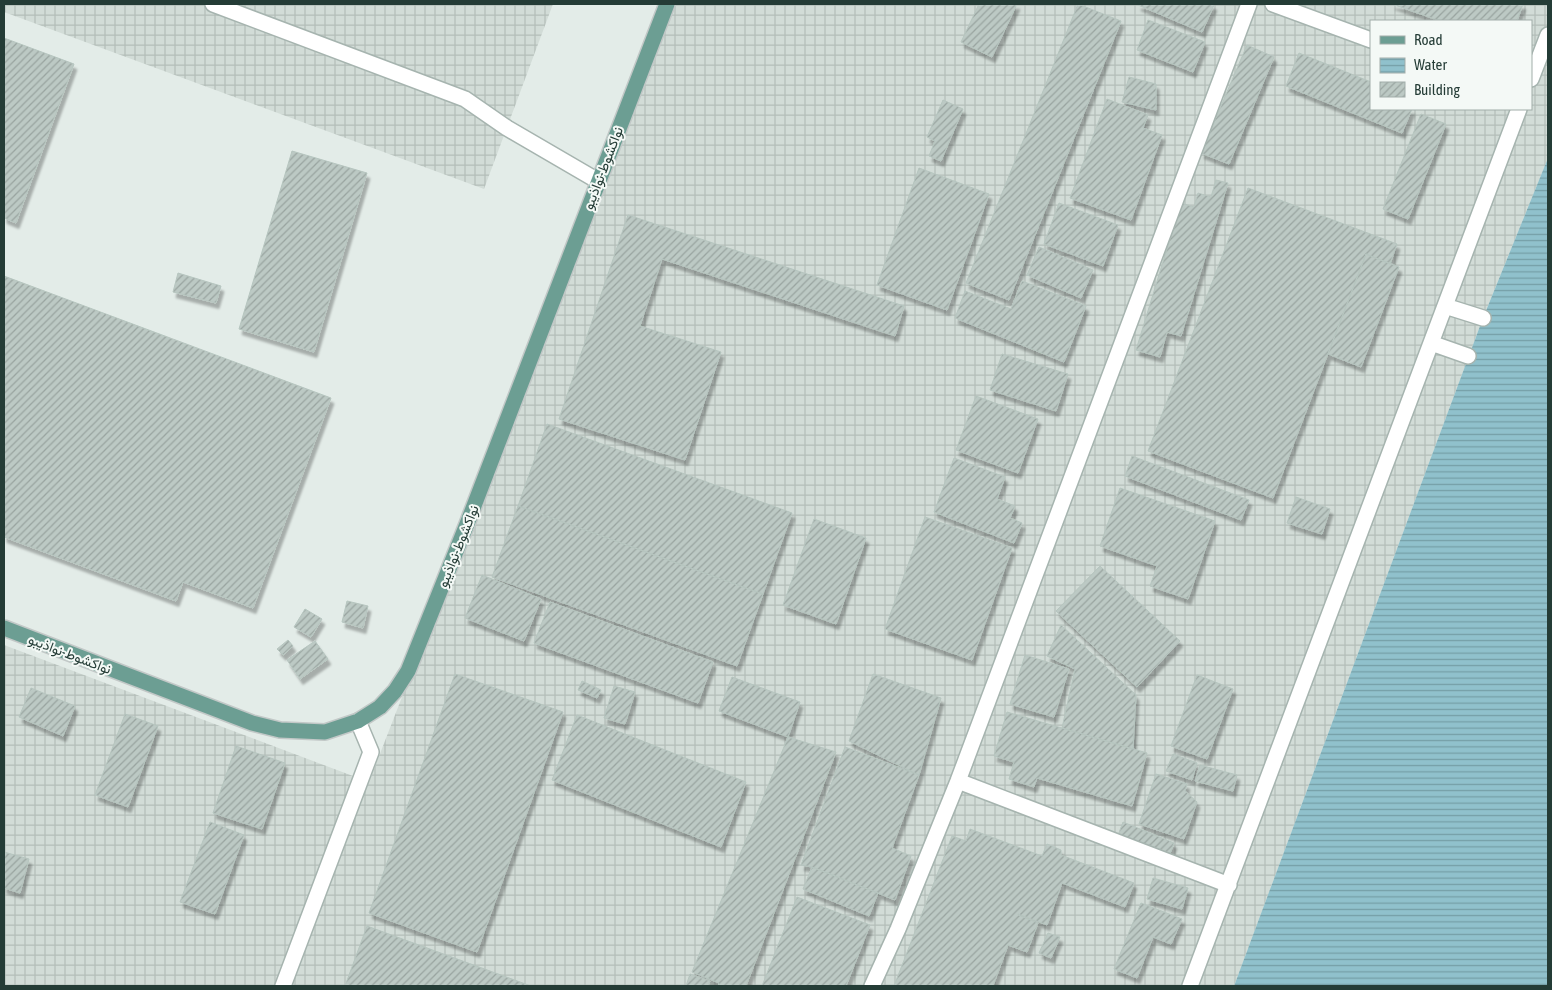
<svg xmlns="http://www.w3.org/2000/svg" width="1552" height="990" font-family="'Asap Condensed',Vazirmatn,sans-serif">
  <defs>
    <pattern id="industrial-grid" width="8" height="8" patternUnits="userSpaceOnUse" patternTransform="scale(1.25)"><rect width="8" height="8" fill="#d2dcd7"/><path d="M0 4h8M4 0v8" fill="none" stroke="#b4beb9"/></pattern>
    <pattern id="water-rules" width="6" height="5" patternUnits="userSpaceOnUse" patternTransform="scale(1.25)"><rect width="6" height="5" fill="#90c1cc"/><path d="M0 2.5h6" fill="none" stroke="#759ea6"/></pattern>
    <pattern id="building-hatch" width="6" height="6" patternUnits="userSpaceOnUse" patternTransform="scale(1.25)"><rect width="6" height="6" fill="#bcc9c4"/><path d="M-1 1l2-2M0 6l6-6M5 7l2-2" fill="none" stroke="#99a4a0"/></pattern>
    <filter id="shadow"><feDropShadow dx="3" dy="5.5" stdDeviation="1" flood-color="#0004"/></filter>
  </defs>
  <rect width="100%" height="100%" fill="#e3ece8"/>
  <!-- industrial -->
  <path fill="url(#industrial-grid)" fill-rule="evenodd" d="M4,4h549l-69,185 -480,-177z
    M671,4h877v154l-65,160 -249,668h-1230v-341l365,137zM1371,21h160v88h-160z"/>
  <!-- water -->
  <path fill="url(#water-rules)" d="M1548,158v828h-314l249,-668z"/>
  <!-- building -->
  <path fill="url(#building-hatch)" stroke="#b6c5bf" filter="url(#shadow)" d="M979,4h38l-25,53 -31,-15z
    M1078,4l43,17 -112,279 -43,-17z
    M1138,4h73l3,1 -12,27 -64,-27z
    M1392,4h131l-6,17h-77z
    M1148,20l57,22 -12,30 -56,-22z
    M4,38l70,26 -58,159 -12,-5z
    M1247,45l27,12 -45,107 -28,-11z
    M1299,53l72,29v27h41l-10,24 -116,-47z
    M1129,77l27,7v26l-34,-8z
    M1107,99l41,16 -5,13 19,7 -31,85 -61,-22z
    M943,100l20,9 -22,52 -12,-5 6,-15 -8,-4z
    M1421,114l25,10 -38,95 -25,-10z
    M292,151l75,22 -53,179 -75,-23z
    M919,168l70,26 -42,116 -70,-25z
    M1216,180l12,3 -47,153 -14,-4 -7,25 -24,-7 45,-147 13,4 4,-14 13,4z
    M1248,188l149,56 -7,20 -24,-10 -93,244 -125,-47z
    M1059,203l59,22 -15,41 -59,-22z
    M628,215l276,91 -9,30 -233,-77 -22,67 81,26 -36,108 -126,-41z
    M1039,247l54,23 -12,28 -54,-23z
    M1366,254l33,13 -38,100 -33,-13z
    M178,273l43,13 -5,17 -43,-11z
    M4,276l327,122 -78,210 -70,-26 -7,19 -172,-64z
    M1022,281l64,25 -22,56 -109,-44 10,-27 46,18z
    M1002,354l66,20 -12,37 -66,-21z
    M976,396l62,23 -20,54 -62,-23z
    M547,424l245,89 -29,81 -245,-88z
    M1132,456l117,44 -8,20 -116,-44z
    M954,458l51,19 -8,22 18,7 -5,12 12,5 -8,20 -80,-31z
    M1120,488l95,33 -27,78 -38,-13 7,-20 -57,-20z
    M1296,497l34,12 -8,25 -35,-11z
    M518,506l245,88 -26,72 -245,-89z
    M925,517l87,31 -40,112 -87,-31z
    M814,519l52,19 -30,86 -53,-19z
    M1100,566l80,75 -43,46 -81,-76z
    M482,575l59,24 -17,42 -59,-23z
    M347,601l21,5 -5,22 -21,-6z
    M550,602l163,60 -15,41 -164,-60z
    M305,609l17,10 -11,18 -17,-10z
    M1061,625l75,70 -3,54 -71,-21 13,-59 -28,-13z
    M288,640l5,6 -10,9 -6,-6z
    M315,641l13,18 -28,20 -13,-19z
    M1025,655l44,14 -15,48 -44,-13z
    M455,674l108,38 -86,240 -108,-39z
    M873,674l68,24 -22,77 -70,-34z
    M1197,675l36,14 -26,70 -36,-13z
    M732,677l68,25 -12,35 -69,-26z
    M582,681l19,9 -4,8 -19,-8z
    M614,686l21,6 -10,32 -21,-6z
    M31,688l44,18 -12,30 -44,-19z
    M1007,712l140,41 -15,53 -95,-28 -3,9 -25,-8 5,-17 -20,-6z
    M125,714l33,12 -30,81 -33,-12z
    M577,715l169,67 -25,65 -169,-67z
    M788,737l48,15 -90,234h-28l1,-3 -27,-11z
    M236,746l49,17 -23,66 -49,-16z
    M845,747l74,28 -27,73 19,8 -16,44 -83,-33 -11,-2z
    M1173,754l24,9 -5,17 -26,-9z
    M1200,765l37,10 -4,16 -38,-10z
    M1156,774l31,10 -2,7 12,11 -13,37 -45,-15z
    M210,822l34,13 -29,79 -35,-12z
    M1123,822l51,21 -6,16 -51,-21z
    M970,829l72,27 5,-12 14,6v5l73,28 -9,24 -63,-24 -15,42 -29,-11v1l20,8 -11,29 -19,-7 -15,41h-99l58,-150 14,5z
    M4,852l25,7 -9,34 -16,-5z
    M812,867l66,26 -9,23 -66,-27z
    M1153,878l35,10 -6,21 -35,-10z
    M797,897l73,28 -24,61h-84z
    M1141,903l41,16 -11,25 -18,-7 -16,41 -23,-9z
    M367,926l164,60h-186z
    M1048,933l12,4 -9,21 -12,-5z
    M690,974l20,7 -2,5h-22z"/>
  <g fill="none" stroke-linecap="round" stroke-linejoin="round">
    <defs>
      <path id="minor" d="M213,4l252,95 42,29 91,53
        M1273,4l98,36
        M1531,79l17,-44
        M1445,306l38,12
        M1431,343l88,-234
        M958,781l271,104
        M283,986l88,-234 -13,-31
        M872,986l26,-57 60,-148 291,-777
        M1190,986l241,-643 37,13"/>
      <path id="major" d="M4,628l248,95 28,7 45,2 33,-11 22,-14 15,-16 13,-20 59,-147 200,-520"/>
    </defs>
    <!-- minor casing -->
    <use href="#minor" stroke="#a6b4af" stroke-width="18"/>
    <!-- major casing -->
    <use href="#major" stroke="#c2c8c7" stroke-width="18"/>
    <!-- minor -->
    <use href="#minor" stroke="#fff" stroke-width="15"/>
    <!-- major -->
    <use href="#major" stroke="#6c9e93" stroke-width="15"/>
  </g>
  <g text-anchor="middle" stroke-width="4" stroke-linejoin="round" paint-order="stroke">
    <!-- street labels -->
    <g font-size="14" fill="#243c36" stroke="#f4f9f6">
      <text transform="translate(603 168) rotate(-69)" y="5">نواكشوط-نواذيبو</text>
      <text transform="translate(458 546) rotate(-68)" y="5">نواكشوط-نواذيبو</text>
      <text transform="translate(70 654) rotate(21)" y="5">نواكشوط-نواذيبو</text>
    </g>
  </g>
  <!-- border -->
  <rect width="1552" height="990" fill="none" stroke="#243c36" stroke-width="10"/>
  <!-- legend -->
  <rect x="1370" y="20" width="162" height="90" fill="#f4f9f6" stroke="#a1ada9"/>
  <rect x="1380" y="36" width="25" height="8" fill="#6c9e93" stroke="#a1ada9"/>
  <text x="1414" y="45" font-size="15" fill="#243c36">Road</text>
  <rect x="1380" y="58" width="25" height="15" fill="url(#water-rules)" stroke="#a1ada9"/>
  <text x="1414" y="70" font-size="15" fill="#243c36">Water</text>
  <rect x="1380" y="82" width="25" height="15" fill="url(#building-hatch)" stroke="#a1ada9"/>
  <text x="1414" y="95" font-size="15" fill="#243c36">Building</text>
</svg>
